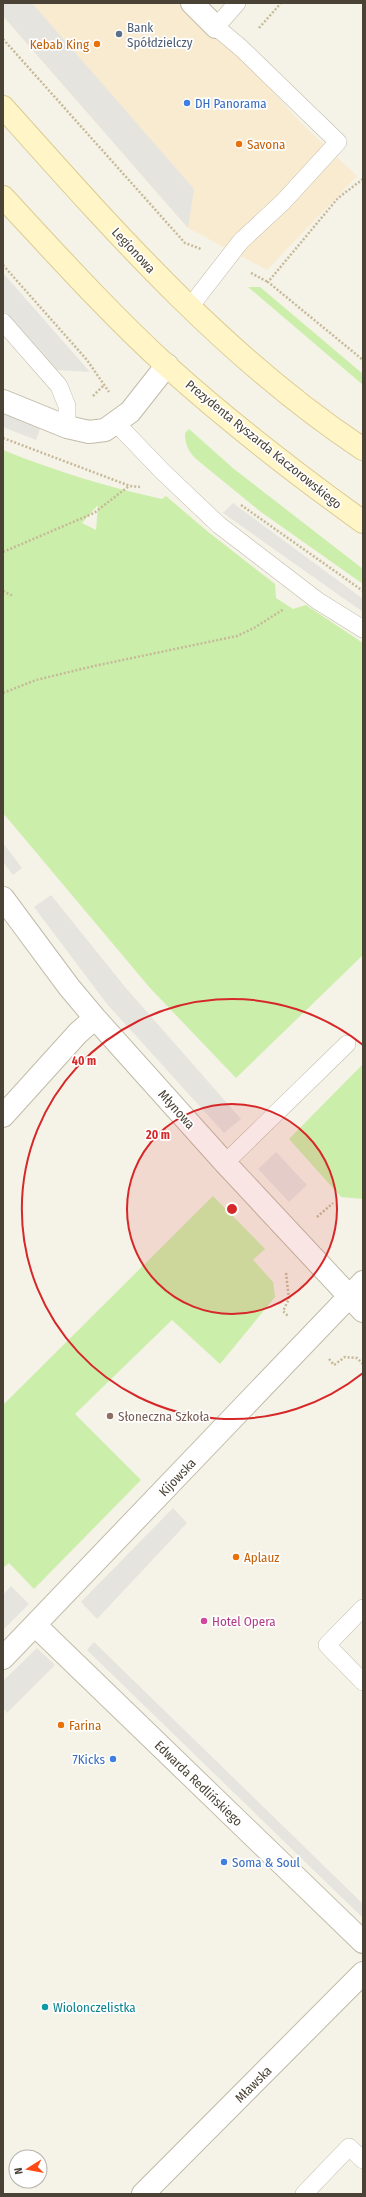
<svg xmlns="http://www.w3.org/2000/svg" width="366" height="2197" font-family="'Fira Sans Condensed',sans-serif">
  <rect width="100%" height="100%" fill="#f5f2e7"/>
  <!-- commercial -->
  <path fill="#f9ebd0" d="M3,3h191l105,118 58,55 -90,94 -79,-42 -185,-212z"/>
  <!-- green -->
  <path fill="#cceeab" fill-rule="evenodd" d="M248,287h12l103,87v11z
    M189,429l45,40 129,100v15l-102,-72 -65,-53c-8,-8 -11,-15 -11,-26z
    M3,450c52,21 104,37 159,49l4,-3 41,35 68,53 1,14 17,11 13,-4 57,38v312l-127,123 -86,-90 -147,-175zM97,506h1l-2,24 -14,-7z
    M363,1064v135l-22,-2 -52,-58z
    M213,1196l52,53 -12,11 20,22 2,15 -55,67 -48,-44 -97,94 66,66 -107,109 -25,-26 -6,5v-163z"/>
  <!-- parking -->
  <path fill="#e6e4df" d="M3,3h29l162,186 -6,39 -185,-212z
    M3,273l87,99 -34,-2 -53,-60z
    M3,413l37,16 -4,11 -33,-13z
    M233,503l130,96v13l-140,-99z
    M3,843l19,25 -9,7 -10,-13z
    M51,895l74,92 116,132 -17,14 -117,-129 -73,-97z
    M276,1152l31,33 -18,17 -31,-33z
    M173,1508l14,15 -90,96 -16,-17z
    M11,1586l18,18 -26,26v-35z
    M94,1642l269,262v14l-276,-268z
    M37,1648l18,17 -48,48 -4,-5v-27z"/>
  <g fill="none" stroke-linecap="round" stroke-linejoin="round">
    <defs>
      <path id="service" d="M189,308l52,-67 42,-39 55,-60 -97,-94 -25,-21 21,-24
        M3,322l56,64 8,20v21
        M116,423l47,49 56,53 99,76 45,28
        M225,1163l122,-119
        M363,1608l-36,37 36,37
        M304,2194l45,-47 14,13"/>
      <path id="minor" d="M192,3l24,24
        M3,401l64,26 22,5 16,-2 25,-18 37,-47
        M3,898l66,89 26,31 130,145 138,148
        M3,1116l75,-83 17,-15
        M35,1625l328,317
        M3,1658l360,-376
        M143,2194l220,-221"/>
      <path id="secondary" d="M3,107c110,123 222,251 360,342
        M3,197c53,57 106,116 164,169 62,56 128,107 196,156"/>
    </defs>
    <!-- service casing -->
    <use href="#service" stroke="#c2bba8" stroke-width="18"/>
    <!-- minor casing -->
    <use href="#minor" stroke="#c2bba8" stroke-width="24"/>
    <!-- secondary casing -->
    <use href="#secondary" stroke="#dacc92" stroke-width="24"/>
    <!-- path -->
    <path stroke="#c6b998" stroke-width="2.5" stroke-dasharray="2 2" stroke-linecap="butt" d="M259,28l22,-25
      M3,39l182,204 16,6
      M363,179l-25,19 -70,84 95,78
      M3,265l84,95 22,32
      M251,273l17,9
      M93,396l10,-10
      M3,438l127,48 10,1
      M241,505l122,86
      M3,552l91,-39 35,-27
      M3,591l10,5
      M3,693l33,-13 58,-14 143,-30 17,-8 30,-19
      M317,1217l16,-14
      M286,1273l3,26 -6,12 5,5
      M329,1359l5,6 11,-8 12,1 6,6"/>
    <!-- service -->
    <use href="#service" stroke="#fff" stroke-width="17"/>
    <!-- minor -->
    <use href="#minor" stroke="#fff" stroke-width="22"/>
    <!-- secondary -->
    <use href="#secondary" stroke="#fff5c7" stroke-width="22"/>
  </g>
  <!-- distance rings -->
  <circle cx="232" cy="1209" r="105" fill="#d62828" fill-opacity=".12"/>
  <g fill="none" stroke="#d62828" stroke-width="2">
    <circle cx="232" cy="1209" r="105"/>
    <path d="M363 1373A210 210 0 1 1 363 1045"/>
  </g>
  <!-- markers -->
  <circle fill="#5c6f8a" stroke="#fff" stroke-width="1.5" cx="119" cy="34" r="4"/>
  <g fill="#e8710a" stroke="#fff" stroke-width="1.5">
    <circle cx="97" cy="44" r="4"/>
    <circle cx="239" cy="144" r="4"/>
    <circle cx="236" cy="1557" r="4"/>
    <circle cx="61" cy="1725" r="4"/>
  </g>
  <g fill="#3f7fe0" stroke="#fff" stroke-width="1.5">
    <circle cx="187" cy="103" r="4"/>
    <circle cx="113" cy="1759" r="4"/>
    <circle cx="224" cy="1862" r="4"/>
  </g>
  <circle fill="#8d6e63" stroke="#fff" stroke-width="1.5" cx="110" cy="1416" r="4"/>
  <circle fill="#d1479c" stroke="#fff" stroke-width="1.5" cx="204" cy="1621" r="4"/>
  <circle fill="#0f9aa8" stroke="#fff" stroke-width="1.5" cx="45" cy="2007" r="4"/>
  <g text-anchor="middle" stroke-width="3.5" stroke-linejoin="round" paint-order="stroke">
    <!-- service labels -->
    <g font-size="13" fill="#4e5e75" stroke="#fff" text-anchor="start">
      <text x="127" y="32">Bank<tspan x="127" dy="15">Spółdzielczy</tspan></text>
    </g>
    <!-- food labels -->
    <g font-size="13" fill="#c56008" stroke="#fff" text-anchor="start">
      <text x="89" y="49" text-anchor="end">Kebab King</text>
      <text x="247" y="149">Savona</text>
      <text x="244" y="1562">Aplauz</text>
      <text x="69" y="1730">Farina</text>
    </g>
    <!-- shop labels -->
    <g font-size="13" fill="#366cbe" stroke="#fff" text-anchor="start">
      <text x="195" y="108">DH Panorama</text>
      <text x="105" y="1764" text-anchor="end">7Kicks</text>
      <text x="232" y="1867">Soma &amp; Soul</text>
    </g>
    <!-- street labels -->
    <g font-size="13" fill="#4a4335" stroke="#fff">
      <text transform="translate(134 250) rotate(47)" y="5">Legionowa</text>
      <text transform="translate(264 444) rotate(39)" y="5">Prezydenta Ryszarda Kaczorowskiego</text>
      <text transform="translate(177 1109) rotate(48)" y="5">Młynowa</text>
      <text transform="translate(177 1477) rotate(-46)" y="5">Kijowska</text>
      <text transform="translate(199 1783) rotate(44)" y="5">Edwarda Redlińskiego</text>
      <text transform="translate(253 2084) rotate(-45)" y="5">Mławska</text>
    </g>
    <!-- education labels -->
    <g font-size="13" fill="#785e54" stroke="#fff" text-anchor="start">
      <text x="118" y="1421">Słoneczna Szkoła</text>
    </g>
    <!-- hotel labels -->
    <g font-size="13" fill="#b23c85" stroke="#fff" text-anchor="start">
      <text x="212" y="1626">Hotel Opera</text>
    </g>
    <!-- culture labels -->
    <g font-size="13" fill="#0d838f" stroke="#fff" text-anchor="start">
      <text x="53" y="2012">Wiolonczelistka</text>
    </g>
  </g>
  <circle cx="232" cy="1209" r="6" fill="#d62828" stroke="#fff" stroke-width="2"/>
  <g font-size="12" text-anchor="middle" font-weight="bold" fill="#d62828" stroke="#fff" stroke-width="3.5" stroke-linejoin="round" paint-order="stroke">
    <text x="84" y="1065">40 m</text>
    <text x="158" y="1139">20 m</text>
  </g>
  <!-- border -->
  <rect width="366" height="2197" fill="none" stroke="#4a4335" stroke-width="8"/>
  <!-- north arrow -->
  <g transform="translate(28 2169) rotate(259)"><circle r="19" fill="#ffffff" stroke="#b7b4ae"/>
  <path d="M0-3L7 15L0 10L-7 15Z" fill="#ff4814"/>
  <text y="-6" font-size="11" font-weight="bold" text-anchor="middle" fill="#4a4335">N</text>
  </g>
</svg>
